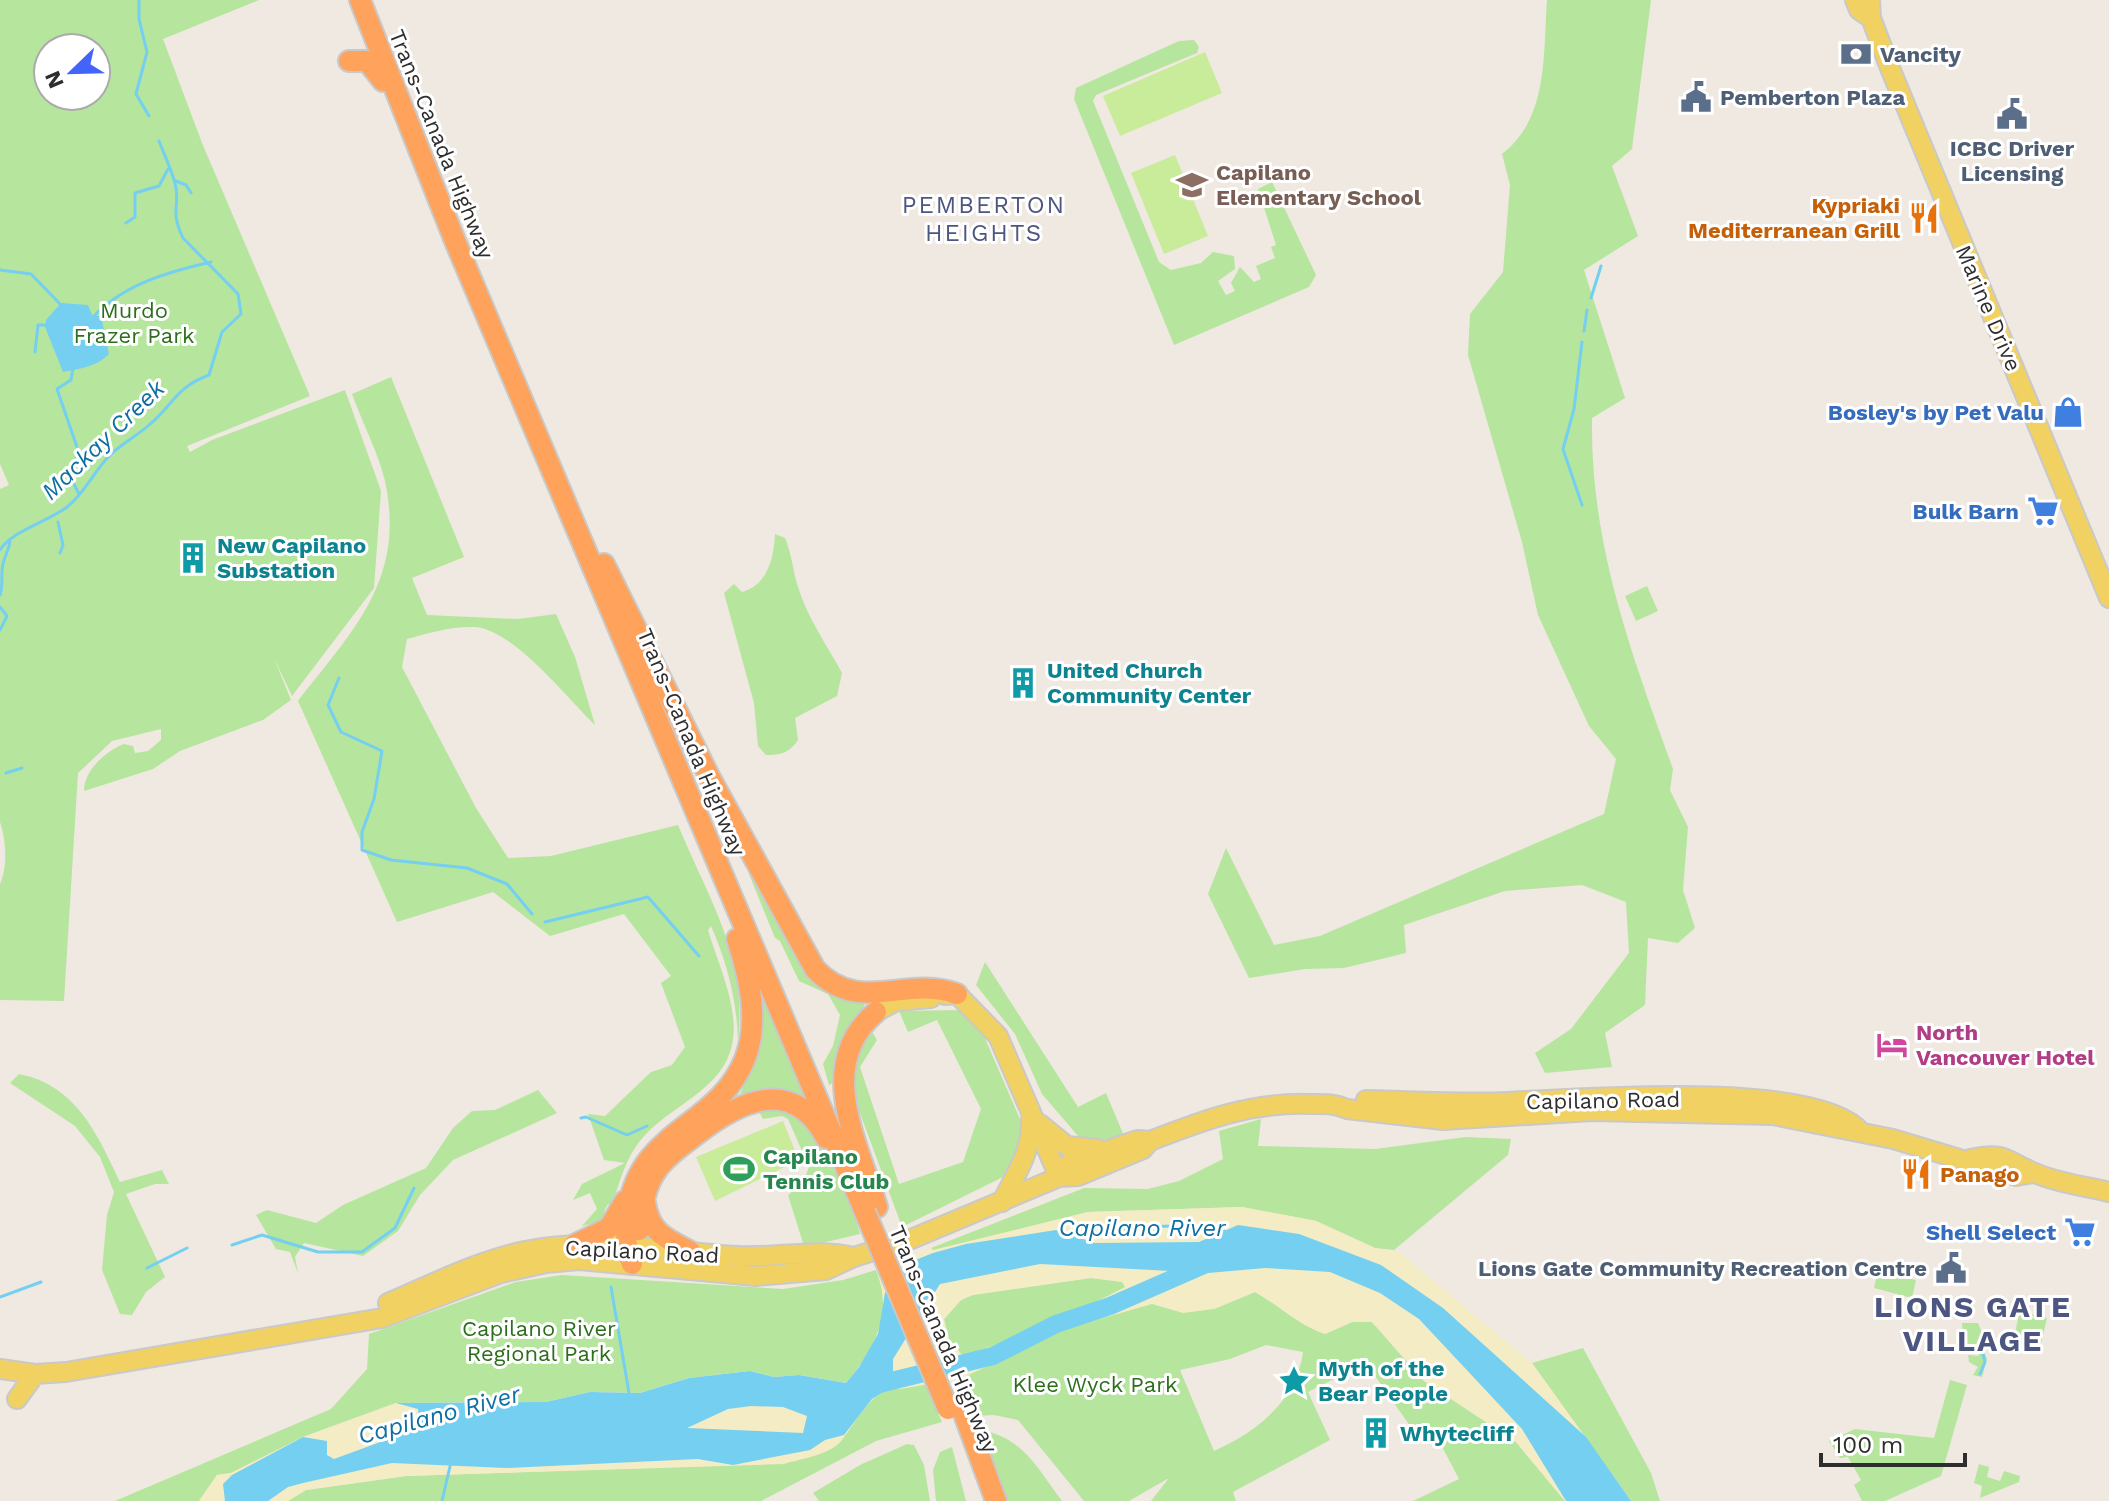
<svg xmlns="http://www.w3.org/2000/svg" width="2109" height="1501" font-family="'Work Sans',sans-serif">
  <rect width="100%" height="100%" fill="#efe9e1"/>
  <!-- green -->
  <path fill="#b6e59e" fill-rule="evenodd" d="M0,0h259l-96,39 39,104 108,253 -123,50 3,6 22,-12 133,-50 36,101 -7,97 -82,108 -18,-38 17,42 -28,20 -83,31 -27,18 -69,22c0,-21 22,-40 40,-47l9,2 2,7 13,-2 13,-11v-11l-49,12 -34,32 -14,228 -64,-1v-116c8,-18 6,-44 0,-62v-333l9,-4 -9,-21zM48,48h48v48h-48z
    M1547,0h104l-19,149 -20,17 26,70 -54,34 41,128 -33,20c-2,126 39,234 81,351l-3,21 18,37 -5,63 12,38 -17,15 -30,-5 -3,67 -40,28 7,34 -67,6 -10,-20 36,-24 58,-76 -3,-51 -44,-17 -77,6 -101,34 2,28 -62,15 -39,1 -56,9 -41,-84 18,-46 48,97 46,-9 284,-122 12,-55 -27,-33 -51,-111 -16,-73 -54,-187 2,-41 33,-42 7,-87 -8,-31c47,-36 41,-100 45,-154z
    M1194,40l5,7 -2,6 -101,42 -3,6 66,161 12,8 30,-7 12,-11 21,4 1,13 -17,12 8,14 9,-4 -4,-8 9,-16 14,15 7,-3 -5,-13 19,-8 -4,-11 5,-2 -18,-56 14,-7 44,93 -7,12 -135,58 -100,-246 2,-11 103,-47z
    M391,377l73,180 -52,21 15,37 91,4 38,-5 19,43 20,68c-28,-27 -81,-95 -120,-98 -23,-1 -46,6 -68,12l-5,28 74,141 32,50 43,-2 127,-31c31,75 70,132 60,216 -1,-40 -11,-79 -27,-115l-3,4c10,34 32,79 24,115 -9,43 -57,59 -85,88 -20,20 -26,45 -35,72l-4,-1 -4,7 3,3 -9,8 -16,4 15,-17 -7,-16 -17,7 9,-16 43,-21 -21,-3 -16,-46 17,2 46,-44 21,-7 13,-18 -24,-64 10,-7 -47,-62 -74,22 -57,-44 -96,30 -99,-221c55,-71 108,-121 87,-220 -7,-29 -23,-59 -33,-87z
    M775,534l10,4c7,17 8,33 13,49 10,32 29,58 44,86l-5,23 -42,22 3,22c-9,13 -17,15 -32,15l-8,-9 -4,-43 -30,-110 10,-9 8,8c25,-6 32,-34 33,-58z
    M1647,586l11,25 -22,10 -11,-25z
    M755,871l59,104 20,21 29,4 3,14c-23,18 -30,37 -27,66l-10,5 -6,-21 10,-18 7,-31 -12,-21 -29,-13 -19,-40 -5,-3 -26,-64z
    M985,962l93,145 28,-14 18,43 -40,7 -42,-49 -27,-60 -39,-49z
    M760,985l45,112 -29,-8 -36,5c20,-42 23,-63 20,-109z
    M965,1010l19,26 42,97 -15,40 -109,54 -48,-130 3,-48 14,-19 6,10 -17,27 39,117 64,-22 18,-53 -44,-89 -29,12 -9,-21z
    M19,1074c57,11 79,61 101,108l42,-12 7,14h-14l-29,10 39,83 -19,15 -14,23 -12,-1 -18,-44 5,-55 7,-23 -14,-35 -25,-31 -65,-43z
    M538,1090l19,23 -104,47 -33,35 -22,36 -35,25 -59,-13 -9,14 3,16 -8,-21 -14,-3 -20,-34 11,-5 49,13 27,-18 83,-37 27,-40 19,-17 23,-1z
    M756,1106c17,1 36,1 48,14 20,22 49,85 56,114l-38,9h-19l-15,-48 15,-12 6,-16 -21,-48 -6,-3 -19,3z
    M1261,1119l-3,27 117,3 91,-12 45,2 -3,16 -114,95 -19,-2 -59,-27 -74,-14 -154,5 -156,39 -1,-3 153,-60 64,1 31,-8 44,-22 -4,-28z
    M876,1270c18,43 -1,79 -30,113l-47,-8 -25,2 -24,-6 -61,7 -49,15 -50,-1 -44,10 -150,1 -93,34 -72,36 -14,2 -18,26h-84l216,-92 36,-40 2,-35 147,-52 46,-7 221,14 60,-9z
    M1878,1271l38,9 -4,18 -38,-10z
    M1091,1278l20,1 103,30 41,-17c25,14 43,33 70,42l27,-12h20l52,59 92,61 49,59h-152l46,-22 -19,-36 -27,-13 -47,-67 -58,29 22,48 -97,52 3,9h-85l18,-23 -40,23h-45l-66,-81 -24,-5 -19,1 -15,-37 3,-1c-5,-19 -18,-43 -19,-59l17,-19 12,-5zM1266,1345l37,7c-6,48 -46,80 -89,99l-34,-81 50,-11z
    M2020,1311l27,7 -8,34 -27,-7z
    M1962,1323h16l5,12 9,3 -9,11 4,10 -5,18 -9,-2 5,-8 -9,-5 -1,-7 11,1 -2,-8 -19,-8 5,-5z
    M1583,1348l68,125 9,28h-29l-99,-138z
    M1950,1380l17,5 -26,91 -56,25h-23l-8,-16 7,-5 -13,-23 -8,1 -11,-17 26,-12 79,9z
    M926,1383l16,39 -66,19 -115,60h-473l18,-11 100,-14 330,-11 108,-30 28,-36 12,-9z
    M980,1430c43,7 57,38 82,71h-58z
    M907,1444l7,1 10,20 6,36h-111l-6,-8 47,-28z
    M952,1447l14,54h-30l-3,-31 7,-18z
    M1979,1464l10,3 -2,10 13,4 4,-10 16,5 -1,6 -39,16 2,-12 -8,-3z"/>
  <!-- sand -->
  <path fill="#f3ecc5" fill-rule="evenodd" d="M1242,1207l74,14 59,27 24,4 133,111 99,138h-66l-49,-59 -92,-61 -52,-59h-20l-27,12c-27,-9 -45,-28 -70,-42l-41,17 -31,4 -31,-9 -84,24 -108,51 -60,10 -7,-3c-26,12 -35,33 -51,54 -10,14 -41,19 -58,24l-378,12 -100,14 -18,11h-89l18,-26 14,-2 72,-36 93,-34 150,-1 44,-10 50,1 49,-15 61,-7 24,6 25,-2 47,8c29,-33 48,-70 30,-113l55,-22 2,2 155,-38zM1090,1278l32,4 3,5 -84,43 -78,26 -14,-17 -5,-20 17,-19 11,-5z"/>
  <!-- pitch -->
  <path fill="#c9ec9a" d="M1205,52l17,41 -102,43 -17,-40z
    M1175,155l33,81 -44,18 -33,-81z
    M783,1121l16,39 -84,41 -19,-44z"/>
  <!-- water -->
  <path fill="#75cff0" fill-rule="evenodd" d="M61,303l27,2 4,10 9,1 8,38c-11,12 -30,15 -46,18l-18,-45 1,-7z
    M1238,1225l61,9 82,31 62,43 143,129 45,64h-65l-44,-72 -103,-110 -39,-26 -50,-21 -65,-4 -57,5 -168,-9 -100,20 -47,75v27l-21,13 -28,36 -19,5 -15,10 -77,15 -35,-6 -192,9 -114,-5 -89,20 -15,4 -20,14h-43l-2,-17 9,-9 71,-38 24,4v14l7,4 60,-22 25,-20 -1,-8 -22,-6 150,-1 44,-10 50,1 49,-15 61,-7 24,6 25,-2 47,8 13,-16 19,-33 7,-41 28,-32 20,-8 33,-9 90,-14 39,13 104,-1zM751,1406l32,1 24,9 -4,17 -116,-5 41,-19z"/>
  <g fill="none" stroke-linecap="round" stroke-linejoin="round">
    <!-- stream -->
    <path stroke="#75cff0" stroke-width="3" d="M139,0v19l8,33 -11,42 13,22
      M176,181l10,4 5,8
      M126,223l9,-6v-24l24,-7 9,-17
      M0,270l31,4 31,32
      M1591,298l10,-32
      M93,317c31,-33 75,-45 118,-55
      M1584,331l3,-21
      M1582,342l-8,67 -11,40 19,56
      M35,352l3,-27h8
      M73,368l-2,12 -14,9 20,58v16
      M74,484l5,10
      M58,522l5,23 -3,8
      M0,550c12,-19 47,-28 67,-43 18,-14 27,-36 43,-52 11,-11 27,-19 39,-30 24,-20 27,-38 60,-50l13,-43 19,-18 -3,-20 -55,-56c-14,-29 -2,-32 -8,-55 -4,-14 -11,-29 -16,-42
      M0,595c4,-12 0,-20 3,-31 2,-10 7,-15 7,-25
      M0,607l7,9 -7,14
      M339,678l-11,27 13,27 41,19 -8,48 -12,33v18l29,10 76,8 40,16 25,30
      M6,773l16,-5
      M545,922l103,-25 51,59
      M581,1118l5,-1 41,18 20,-9
      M1076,1238c35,-11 117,-17 150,-6
      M232,1245l30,-10 56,17h44l33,-24 19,-40
      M147,1268l40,-20
      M611,1287l18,106
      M0,1297l41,-15
      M1980,1374l5,-12 -4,-15 7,-10
      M442,1501l9,-39"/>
    <!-- river -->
    <path stroke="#75cff0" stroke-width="18" d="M871,1386l122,-30 63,-32 54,-18 103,-45"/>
    <defs>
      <path id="major" d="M1855,0l4,10 12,8
        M1870,0l1,18 19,50 219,530
        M945,995l12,-1 41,42 61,141
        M876,1012l20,-11 35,-3
        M1366,1100c47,1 95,4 142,2 70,-3 310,-23 353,30
        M1040,1124l27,22 31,3
        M1970,1159c37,-8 35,2 65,14 22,10 50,13 74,19
        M1059,1177l10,-14 69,-23 12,1c54,-21 101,-39 160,-37 13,0 24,-1 37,5l96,11 149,-9 181,4 120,24 123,37 17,-3
        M1002,1202c14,-29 30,-50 29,-83
        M388,1303c45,-19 89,-42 137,-52 70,-15 143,1 213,5 39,2 79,-8 116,1
        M0,1369l35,5 31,-2 316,-54 119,-45 45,-10 33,-3 177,16 70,-6 28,-13 55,-17 150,-63 19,-1 65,-27 7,-8
        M17,1399l18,-25"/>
      <path id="highway" d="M360,0l95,241 410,971
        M349,61h18l16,20
        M604,564l105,212 106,193c45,47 89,6 142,25
        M876,1012c-62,52 -18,132 1,195
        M645,1203c5,30 20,35 46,49
        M639,1230c3,-20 5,-42 17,-59 10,-15 27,-26 41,-37 43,-33 96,-59 129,4
        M574,1245l35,-17 16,-27
        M632,1264c-8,-18 -6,-34 -4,-54 12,-82 89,-82 117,-151 15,-38 4,-83 -8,-120
        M960,1403l36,98"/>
    </defs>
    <!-- major casing -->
    <use href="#major" stroke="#c9c9c9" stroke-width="22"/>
    <!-- highway casing -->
    <use href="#highway" stroke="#c9c9c9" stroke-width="24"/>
    <!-- major -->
    <use href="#major" stroke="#f2d163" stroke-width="18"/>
    <!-- highway -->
    <use href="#highway" stroke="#ffa35c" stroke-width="20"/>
    <defs>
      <path id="highway-bridge" d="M865,1212l83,197"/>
    </defs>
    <!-- highway-bridge casing -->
    <use href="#highway-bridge" stroke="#c9c9c9" stroke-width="24" stroke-linecap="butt"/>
    <!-- highway-bridge -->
    <use href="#highway-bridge" stroke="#ffa35c" stroke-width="20"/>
  </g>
  <!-- icons -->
  <defs>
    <symbol id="bank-bare" viewBox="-9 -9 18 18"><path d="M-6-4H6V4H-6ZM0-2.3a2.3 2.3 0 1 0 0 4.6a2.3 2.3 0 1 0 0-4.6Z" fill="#5c6f8a" stroke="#fff" stroke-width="2.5" paint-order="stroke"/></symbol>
    <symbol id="civic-bare" viewBox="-9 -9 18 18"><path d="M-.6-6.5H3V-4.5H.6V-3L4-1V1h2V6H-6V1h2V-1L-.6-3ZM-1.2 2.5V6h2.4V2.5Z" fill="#5c6f8a" stroke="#fff" stroke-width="2.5" paint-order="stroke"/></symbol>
    <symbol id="school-bare" viewBox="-9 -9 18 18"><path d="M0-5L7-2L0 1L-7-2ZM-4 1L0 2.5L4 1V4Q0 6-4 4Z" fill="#8d6e63" stroke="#fff" stroke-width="2.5" paint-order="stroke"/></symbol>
    <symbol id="restaurant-bare" viewBox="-9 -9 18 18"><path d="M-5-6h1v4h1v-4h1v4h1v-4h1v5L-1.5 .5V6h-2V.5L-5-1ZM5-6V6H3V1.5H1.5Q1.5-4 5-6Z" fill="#e8710a" stroke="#fff" stroke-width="2.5" paint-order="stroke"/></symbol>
    <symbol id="shop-bare" viewBox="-9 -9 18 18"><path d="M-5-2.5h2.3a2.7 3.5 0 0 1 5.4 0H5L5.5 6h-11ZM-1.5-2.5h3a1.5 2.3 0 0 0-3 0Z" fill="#3f7fe0" stroke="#fff" stroke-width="2.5" paint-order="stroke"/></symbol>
    <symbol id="supermarket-bare" viewBox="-9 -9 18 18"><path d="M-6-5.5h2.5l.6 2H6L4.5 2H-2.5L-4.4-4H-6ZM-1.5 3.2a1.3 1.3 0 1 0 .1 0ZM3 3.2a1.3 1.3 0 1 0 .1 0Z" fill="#3f7fe0" stroke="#fff" stroke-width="2.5" paint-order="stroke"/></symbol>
    <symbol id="building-bare" viewBox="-9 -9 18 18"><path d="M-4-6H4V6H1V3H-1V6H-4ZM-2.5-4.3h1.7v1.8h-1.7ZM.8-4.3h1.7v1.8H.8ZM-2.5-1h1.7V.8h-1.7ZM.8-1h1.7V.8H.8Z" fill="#0f9aa8" stroke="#fff" stroke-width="2.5" paint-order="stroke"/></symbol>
    <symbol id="hotel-bare" viewBox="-9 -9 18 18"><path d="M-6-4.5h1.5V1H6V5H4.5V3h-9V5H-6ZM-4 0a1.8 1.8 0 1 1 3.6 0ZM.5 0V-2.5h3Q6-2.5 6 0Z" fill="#d1479c" stroke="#fff" stroke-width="2.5" paint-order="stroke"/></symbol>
    <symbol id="stadium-bare" viewBox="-9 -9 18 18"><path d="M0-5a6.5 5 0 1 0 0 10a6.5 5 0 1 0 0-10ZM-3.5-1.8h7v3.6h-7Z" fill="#2e9e5b" stroke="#fff" stroke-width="2.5" paint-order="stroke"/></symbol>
    <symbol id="sight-bare" viewBox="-9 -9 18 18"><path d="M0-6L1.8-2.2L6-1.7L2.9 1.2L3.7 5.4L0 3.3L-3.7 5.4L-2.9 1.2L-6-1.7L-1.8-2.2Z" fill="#0f9aa8" stroke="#fff" stroke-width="2.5" paint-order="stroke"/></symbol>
  </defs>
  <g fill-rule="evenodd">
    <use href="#bank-bare" x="1834" y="32" width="44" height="44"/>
    <use href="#civic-bare" x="1674" y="75" width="44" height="44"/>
    <use href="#civic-bare" x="1990" y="92" width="44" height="44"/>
    <use href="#school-bare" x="1170" y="163" width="44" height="44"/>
    <use href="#restaurant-bare" x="1902" y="196" width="44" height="44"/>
    <use href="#shop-bare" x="2046" y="390" width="44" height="44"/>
    <use href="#supermarket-bare" x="2021" y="489" width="44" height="44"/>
    <use href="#building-bare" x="171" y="536" width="44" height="44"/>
    <use href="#building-bare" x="1001" y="661" width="44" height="44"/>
    <use href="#hotel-bare" x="1870" y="1023" width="44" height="44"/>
    <use href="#stadium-bare" x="717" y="1147" width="44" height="44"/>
    <use href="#restaurant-bare" x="1894" y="1152" width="44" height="44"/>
    <use href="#supermarket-bare" x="2058" y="1210" width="44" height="44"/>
    <use href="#civic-bare" x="1929" y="1246" width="44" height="44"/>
    <use href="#sight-bare" x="1272" y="1359" width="44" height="44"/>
    <use href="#building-bare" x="1354" y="1411" width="44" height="44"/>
  </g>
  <g text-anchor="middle" stroke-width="6" stroke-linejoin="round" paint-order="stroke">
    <!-- service labels -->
    <g font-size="22" font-weight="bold" fill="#4e5e75" stroke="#fff" text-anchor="start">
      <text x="1880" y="62">Vancity</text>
      <text x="1720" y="105">Pemberton Plaza</text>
      <text x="2012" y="156" text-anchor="middle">ICBC Driver<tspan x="2012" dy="25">Licensing</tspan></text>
      <text x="1927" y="1276" text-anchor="end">Lions Gate Community Recreation Centre</text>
    </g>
    <!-- street labels -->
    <g font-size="22" fill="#2e2e2e" stroke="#fff">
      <text transform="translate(442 144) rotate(68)" y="8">Trans-Canada Highway</text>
      <text transform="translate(1989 308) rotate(67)" y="8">Marine Drive</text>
      <text transform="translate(692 742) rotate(67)" y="8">Trans-Canada Highway</text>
      <text transform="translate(1603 1100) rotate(-1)" y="8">Capilano Road</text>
      <text transform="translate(642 1251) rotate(3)" y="8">Capilano Road</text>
      <text transform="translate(944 1339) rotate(67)" y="8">Trans-Canada Highway</text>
    </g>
    <!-- education labels -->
    <g font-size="22" font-weight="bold" fill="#785e54" stroke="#fff" text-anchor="start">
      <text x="1216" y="180">Capilano<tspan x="1216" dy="25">Elementary School</tspan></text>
    </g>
    <!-- food labels -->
    <g font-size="22" font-weight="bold" fill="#c56008" stroke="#fff" text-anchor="end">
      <text x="1900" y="213">Kypriaki<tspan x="1900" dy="25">Mediterranean Grill</tspan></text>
      <text x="1940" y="1182" text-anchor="start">Panago</text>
    </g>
    <!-- park labels -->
    <g font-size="22" fill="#2c6e1b" stroke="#fff">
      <text x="134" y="318">Murdo<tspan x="134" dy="25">Frazer Park</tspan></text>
      <text x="539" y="1336">Capilano River<tspan x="539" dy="25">Regional Park</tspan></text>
      <text x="1095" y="1392">Klee Wyck Park</text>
    </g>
    <!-- shop labels -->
    <g font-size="22" font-weight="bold" fill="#366cbe" stroke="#fff" text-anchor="end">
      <text x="2044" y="420">Bosley's by Pet Valu</text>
      <text x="2019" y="519">Bulk Barn</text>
      <text x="2056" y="1240">Shell Select</text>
    </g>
    <!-- culture labels -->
    <g font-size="22" font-weight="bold" fill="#0d838f" stroke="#fff" text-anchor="start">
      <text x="217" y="553">New Capilano<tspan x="217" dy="25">Substation</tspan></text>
      <text x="1047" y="678">United Church<tspan x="1047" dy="25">Community Center</tspan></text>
      <text x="1318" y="1376">Myth of the<tspan x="1318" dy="25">Bear People</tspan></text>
      <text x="1400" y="1441">Whytecliff</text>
    </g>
    <!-- hotel labels -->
    <g font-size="22" font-weight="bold" fill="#b23c85" stroke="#fff" text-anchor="start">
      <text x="1916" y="1040">North<tspan x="1916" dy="25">Vancouver Hotel</tspan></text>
    </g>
    <!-- leisure labels -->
    <g font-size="22" font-weight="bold" fill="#27864d" stroke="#fff" text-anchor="start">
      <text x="763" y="1164">Capilano<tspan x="763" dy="25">Tennis Club</tspan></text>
    </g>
    <!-- neighbourhood labels -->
    <g font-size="24" letter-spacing="2" fill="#4d5680" stroke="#fff">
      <text x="984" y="213">PEMBERTON<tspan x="984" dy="28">HEIGHTS</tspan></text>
    </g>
    <!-- water labels -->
    <g font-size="24" font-style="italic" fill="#0d6fa3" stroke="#fff">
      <text transform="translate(103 440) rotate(-44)" y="8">Mackay Creek</text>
      <text x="1142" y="1236">Capilano River</text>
      <text transform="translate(439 1415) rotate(-15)" y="8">Capilano River</text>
    </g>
    <!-- district labels -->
    <g font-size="30" font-weight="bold" letter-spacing="2" fill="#4d5680" stroke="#fff">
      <text x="1973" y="1317">LIONS GATE<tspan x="1973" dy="34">VILLAGE</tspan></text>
    </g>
  </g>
  <!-- north arrow -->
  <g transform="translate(72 72) rotate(247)"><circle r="38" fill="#ffffff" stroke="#ababab" stroke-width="2"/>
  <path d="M0-6L14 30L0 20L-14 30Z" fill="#4264fb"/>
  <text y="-12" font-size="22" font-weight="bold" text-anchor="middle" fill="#2e2e2e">N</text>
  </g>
  <!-- scale -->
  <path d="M1821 1453v12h144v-12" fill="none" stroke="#2e2e2e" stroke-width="4"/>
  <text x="1833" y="1453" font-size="24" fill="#2e2e2e" stroke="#ffffff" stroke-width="6" paint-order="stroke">100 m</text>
</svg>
